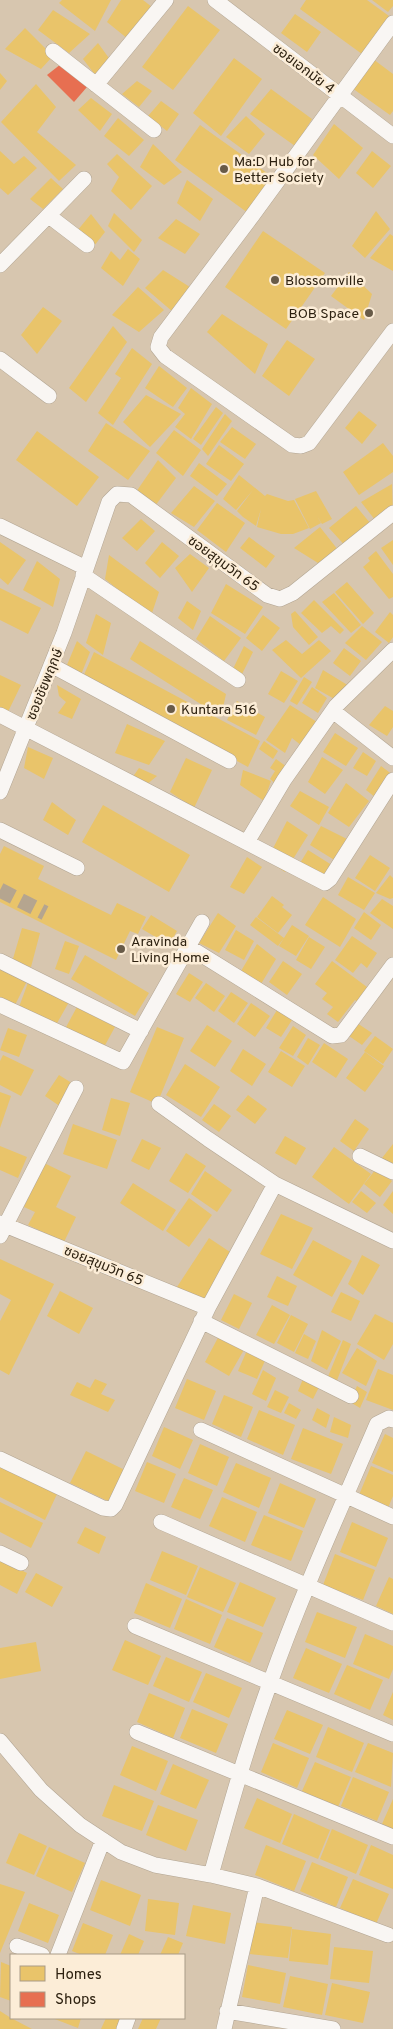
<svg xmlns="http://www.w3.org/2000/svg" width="393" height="2029" font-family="Overpass,'Noto Sans Thai',sans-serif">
  <rect width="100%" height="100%" fill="#d7c6af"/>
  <!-- homes -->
  <path fill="#e9c46a" d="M62,0h49l-16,31 -36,-28z
    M121,0h22l9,7 -24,32 -21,-17z
    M306,0h61l22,16 -27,38 -62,-45z
    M372,0h21v6l-5,6z
    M188,6l32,24 -47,60 -31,-23z
    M53,10l37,24 -21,19 -31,-23z
    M295,14l26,18 -14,20 -26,-19z
    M25,28l28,28 -12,13 -36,-20z
    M98,43l13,18 -15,15 -13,-17z
    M234,58l28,21 -41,57 -28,-23z
    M373,59l20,15v37l-3,4 -38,-27z
    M0,73l7,8 -7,9z
    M137,81l15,10 -13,16 -17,-13z
    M36,84l20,23 -19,25 39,33 -17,16 -58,-59z
    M271,89l41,30 -17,27 -45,-32z
    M91,98l21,16 -12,17 -22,-21z
    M161,101l18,13 -12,17 -19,-15z
    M246,116l19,18 -16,20 -23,-17z
    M118,118l26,22 -15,16 -25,-20z
    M334,124l29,24 -24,31 -26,-24z
    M200,125l74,53 -26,35 -73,-53z
    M153,144l29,28 -18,13 -24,-18z
    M0,151l14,13 10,-8 13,12 -29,27 -8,-7z
    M372,151l19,15 -18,22 -17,-15z
    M117,154l35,32 -21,24 -20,-19 8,-14 -12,-13z
    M51,178l12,11 -20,20 -13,-10z
    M187,180l26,19 -13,22 -23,-18z
    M376,211l14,18 -25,29 -13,-12z
    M114,213l28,27 -8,12 -26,-26z
    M91,214l14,18 -11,14 -17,-15z
    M176,219l24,15 -15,20 -27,-16z
    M263,231l62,42 -39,56 -61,-42z
    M390,234l3,2v35l-23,-13z
    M128,249l12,10 -17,27 -22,-18 10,-17 9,9z
    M163,270l30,19 -20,23 -28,-24z
    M349,272l23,22 -8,26 -33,-24z
    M138,287l26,23 -25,22 -27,-17z
    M43,307l19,14 -25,33 -16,-19z
    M222,314l46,30 -13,30 -48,-42z
    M113,326l14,16 -41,60 -17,-14z
    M287,340l28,19 -26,37 -27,-20z
    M132,348l20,16 -39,61 -15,-12 23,-35 -6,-4z
    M159,366l28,22 -14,19 -28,-19z
    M191,388l21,16 -21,35 -16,-12 10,-13 -7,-6z
    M146,395l35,19 -31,33 -27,-25z
    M216,407l7,6 -22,32 -8,-6z
    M359,411l18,14 -15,19 -17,-16z
    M225,414l7,7 -24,35 -6,-7z
    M106,423l44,28 -22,29 -40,-29z
    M232,427l24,17 -11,15 -25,-17z
    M174,430l27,20 -18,26 -27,-23z
    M37,431l62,46 -22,29 -61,-46z
    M383,443l10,13v16l-34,23 -16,-23z
    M219,445l25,19 -13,17 -25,-17z
    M158,460l18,18 -21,28 -19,-14z
    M199,463l28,21 -10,12 -27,-20z
    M239,475l26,21 2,-2 21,7 6,-1 15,28 -16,6h-12l-24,-7 4,-18 -5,17 -13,-9 -6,-6 16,-21 -17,20 -13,-11z
    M392,484l1,32 -14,9 -18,-23z
    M194,486l21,15 -21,26 -23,-14z
    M316,491l16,28 -10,5 -5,-8 4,7 -11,6 -15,-30z
    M217,503l28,20 -19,29 -29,-22z
    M356,506l19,23 -26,21 -20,-22z
    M141,519l14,12 -18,20 -15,-13z
    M320,527l22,28 -16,13 -32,-20z
    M249,537l26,19 -9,12 -26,-20z
    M393,540v25l-12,-17z
    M0,542l26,18 -18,25 -8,-7z
    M162,542l17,14 -19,22 -15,-15z
    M376,551l17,23v23l-4,2 -26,-32 7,-6 -2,-3z
    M190,554l19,14 -17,24 -17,-24z
    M109,555l50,37 -8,24 -46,-37z
    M37,561l23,18 -7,28 -30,-17z
    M347,582l27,31 -11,11 -28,-32z
    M226,584l37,23 -18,27 -34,-21z
    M0,588l41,20 -13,26 -28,-14z
    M334,593l27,32 -10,8 -29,-31z
    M314,600l30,30 -4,4 -9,-8 -9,7 -21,-20z
    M187,601l14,10 -8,19 -15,-12z
    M295,611l23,26 -9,8 -16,-18 -2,-13z
    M390,612l3,3v22l-4,6 -14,-11z
    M96,614l15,9 -8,32 -17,-12z
    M263,615l17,13 -18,23 -16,-13z
    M210,616l31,22 -17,23 -28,-22z
    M362,626l20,16 -16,18 -21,-17z
    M286,640l16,14 17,-14 12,11 -30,27 -29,-28z
    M77,641l13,11 -11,28 -15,-8z
    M140,641l86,53 -5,23 -91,-58z
    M244,646l9,6 -12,24 -9,-5z
    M344,648l17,13 -11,15 -17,-13z
    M94,652l166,89 -12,26 -165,-90z
    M323,670l31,19 -9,16 -30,-17z
    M281,671l17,10 -14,22 -16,-9z
    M0,675l21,10 -15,31 -6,-3z
    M304,677l8,5 -15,23 -7,-4z
    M57,685l24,14 -9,20 -14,-6 8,-11 -7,-6z
    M312,687l15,11 -9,15 -16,-10z
    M237,701l28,16 -9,18 -29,-15z
    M290,705l27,17 -15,24 -10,-8 -7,15 -19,-13z
    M385,706l8,5v16l-6,9 -18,-11z
    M127,724l38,17 -16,24 -34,-12z
    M335,733l23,15 -12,18 -23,-14z
    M264,741l14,10 -5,8 -14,-10z
    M28,747l25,11 -9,21 -20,-11z
    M363,752l13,9 -9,15 -14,-8z
    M322,757l21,13 -18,24 -17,-12z
    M186,758l26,12 -18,38 -24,-16z
    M276,759l11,8 -10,18 -7,-6 5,-8 -5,-3z
    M381,766l12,9 -13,26 -14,-11z
    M139,768l18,8 -11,9 -14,-7z
    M243,770l28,11 -7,20 -24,-16z
    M346,783l23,18 -20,26 -21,-14z
    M300,791l29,16 -10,18 -29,-19z
    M52,802l24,18 -8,15 -25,-15z
    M103,805l87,50 -21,37 -87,-50z
    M287,821l21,14 -23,37 -18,-12z
    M321,826l26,13 -11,22 -26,-16z
    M4,846l40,20 -6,13 73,36 6,-12 29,14 -8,17 -8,-3 -14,29 -116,-58v-48z
    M308,850l27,17 -14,21 -27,-15z
    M370,855l20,13 -15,23 -20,-13z
    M247,857l15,10 -18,27 -14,-7z
    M390,875l3,3v20l-3,1 -14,-6z
    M348,877l27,16 -11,17 -26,-15z
    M272,896l12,9 -2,2 10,8 -14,18 -21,-16z
    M323,897l33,22 -16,28 -35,-22z
    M382,899l11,7v23l-23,-16z
    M364,912l17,13 -10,15 -17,-12z
    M218,913l18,13 -17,27 -20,-10z
    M151,915l26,16 -8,14 -27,-16z
    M256,917l28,21 -6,8 -28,-21z
    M292,925l17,11 -13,20 -17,-10z
    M22,928l18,5 -9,34 -19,-5z
    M236,930l18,11 -10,19 -19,-10z
    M352,936l25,17 -10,15 -6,-5 -8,10 -18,-13z
    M309,937l16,10 -14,22 -15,-9z
    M65,941l14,5 -10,28 -14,-5z
    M257,944l19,15 -15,25 -20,-13z
    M85,955l64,38 -14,23 -64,-37z
    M283,961l19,13 -15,21 -18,-13z
    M332,961l39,29 -11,14 -5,-4 -17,22 -11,-8 6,-7 -11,-8 5,-6 -12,-9z
    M0,967l27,14 -12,24 -15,-8z
    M189,973l14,9 -13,20 -14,-8z
    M29,980l40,22 -13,23 -37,-18z
    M206,983l19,13 -11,16 -19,-14z
    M231,992l17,11 -14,20 -16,-12z
    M251,1003l19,13 -15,21 -18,-13z
    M78,1005l38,20 -13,24 -38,-20z
    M277,1010l15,10 -11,17 -15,-9z
    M357,1023l15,10 -10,12 -13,-9z
    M207,1025l25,16 -17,26 -25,-16z
    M293,1026l13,9 -13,21 -14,-8z
    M157,1027l27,11 -27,66 -27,-12z
    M8,1028l19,7 -8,22 -19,-7z
    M375,1036l18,13 -10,15 -19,-13z
    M308,1038l12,7 -12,20 -11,-8z
    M324,1043l24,16 -12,19 -24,-16z
    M243,1049l23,15 -14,22 -22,-15z
    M281,1051l24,15 -13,21 -24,-15z
    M365,1052l19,14 -19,26 -19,-14z
    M3,1055l31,15 -13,26 -21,-11v-24z
    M185,1064l35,23 -19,30 -35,-22z
    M59,1075l16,10 -14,22 -16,-11z
    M0,1092l11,4 -11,32z
    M248,1095l19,14 -12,15 -19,-14z
    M111,1098l19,5 -10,33 -18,-6z
    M214,1104l17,12 -12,16 -17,-12z
    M355,1119l14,10 -15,22 -14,-10z
    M73,1124l44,16 -10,29 -44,-15z
    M285,1136l21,12 -10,17 -21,-12z
    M142,1139l19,9 -12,22 -18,-9z
    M393,1144v22l-11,-8z
    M0,1146l27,11 -9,21 -18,-8z
    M334,1147l37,27 -22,30 -37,-27z
    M186,1153l20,13 -18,27 -19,-12z
    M44,1163l27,13 -15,31 20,10 -12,25 -36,-17 7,-13 -11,-5z
    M376,1169l16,12 -12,16 -16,-13z
    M205,1171l27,19 -15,22 -26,-18z
    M133,1183l43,27 -13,21 -43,-28z
    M361,1191l15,12 -9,10 -15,-11z
    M393,1191v23l-10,-9z
    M189,1198l23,17 -23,32 -23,-16z
    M281,1214l32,14 -21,41 -32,-15z
    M209,1238l24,16 -28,51 -30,-15z
    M313,1240l39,21 -20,36 -39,-22z
    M362,1255l18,10 -17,30 -15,-11z
    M0,1259l54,25 -45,91 -9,-5v-49l11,-21 -11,-6z
    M277,1276l20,10 -9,20 -21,-9z
    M60,1291l33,17 -14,26 -32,-18z
    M341,1292l19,9 -9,20 -20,-9z
    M234,1294l18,9 -13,26 -18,-9z
    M272,1305l18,10 -16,29 -18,-9z
    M375,1314l18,9v21l-9,16 -27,-16z
    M291,1315l17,9 -14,28 -17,-9z
    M322,1330l19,11 -14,29 -16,-9z
    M220,1334l25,14 -16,28 -24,-14z
    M304,1334l12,7 -8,18 -13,-6z
    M343,1340l8,4 -15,39 -9,-4z
    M248,1348l19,8 -10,23 -19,-8z
    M357,1348l20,13 -11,25 -24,-13z
    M378,1369l15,6v35l-27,-10z
    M263,1370l13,8 -10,23 -14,-7z
    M95,1379l12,5 -6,10 14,6 -7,12 -38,-17 7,-13 13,6z
    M187,1379l29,12 -12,29 -29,-12z
    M303,1379l16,8 -6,12 -15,-8z
    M357,1386l10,6 -7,16 -10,-6z
    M275,1390l14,7 -8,16 -14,-6z
    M224,1395l29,12 -12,30 -29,-13z
    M289,1403l12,7 -5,9 -12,-6z
    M317,1408l13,7 -4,13 -14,-8z
    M259,1410l36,15 -12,30 -36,-16z
    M334,1417l17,8 -3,13 -18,-6z
    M164,1427l29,13 -13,29 -28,-13z
    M303,1428l40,16 -12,30 -40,-15z
    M385,1434l8,4v34l-21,-9z
    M200,1444l29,13 -12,29 -29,-13z
    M86,1451l41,20 -15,32 -42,-20z
    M147,1462l29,12 -12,29 -29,-12z
    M236,1463l35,15 -12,30 -36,-16z
    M0,1465l57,29 -12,26 -45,-23z
    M371,1466l22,9v21l-5,12 -29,-13z
    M184,1478l29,12 -13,29 -29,-12z
    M280,1483l36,16 -12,29 -36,-15z
    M222,1497l35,15 -12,30 -36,-16z
    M0,1502l43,21 -12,25 -31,-16z
    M264,1515l39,16 -12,30 -40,-16z
    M352,1522l36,16 -12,29 -36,-15z
    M85,1527l21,10 -7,17 -22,-11z
    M162,1551l36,15 -12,29 -36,-15z
    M335,1554l40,16 -12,30 -40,-15z
    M0,1560l27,13 -10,21 -17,-9z
    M200,1567l36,16 -13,29 -36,-15z
    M36,1573l27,14 -11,20 -27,-15z
    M389,1577l4,2v35l-17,-8z
    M240,1582l36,16 -13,29 -36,-15z
    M146,1583l36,16 -12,29 -36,-15z
    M186,1599l36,16 -12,29 -36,-15z
    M317,1612l40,15 -12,31 -40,-16z
    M227,1618l36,15 -13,30 -36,-16z
    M365,1634l28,12v23l-4,10 -36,-15z
    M125,1640l36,16 -13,29 -36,-15z
    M36,1642l5,29 -41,8v-31z
    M306,1648l36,16 -13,29 -36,-15z
    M166,1657l36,15 -13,30 -36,-16z
    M347,1665l36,15 -13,30 -36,-16z
    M206,1673l36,15 -13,30 -36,-16z
    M393,1692v28l-10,-5z
    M149,1693l36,15 -12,30 -36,-16z
    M192,1709l36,15 -12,29 -36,-15z
    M287,1710l36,15 -13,29 -36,-15z
    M328,1727l36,16 -12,29 -36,-15z
    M273,1743l36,15 -12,30 -36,-16z
    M368,1743l25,10 -2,34 -36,-15z
    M132,1746l36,15 -12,30 -36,-16z
    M315,1762l36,15 -13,30 -36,-16z
    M173,1764l36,16 -13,29 -36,-15z
    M353,1777l36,15 -12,29 -36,-15z
    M114,1785l40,16 -12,30 -40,-15z
    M257,1798l35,16 -12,29 -36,-15z
    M393,1799v30l-11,-5z
    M158,1805l40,15 -12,31 -40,-16z
    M294,1814l36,16 -12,29 -36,-15z
    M332,1829l36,16 -12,29 -36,-15z
    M19,1833l28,13 -13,29 -28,-12z
    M266,1845l40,16 -12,30 -39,-16z
    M371,1845l22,10v34l-34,-14z
    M49,1847l36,16 -13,29 -36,-16z
    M312,1862l36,15 -12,30 -36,-16z
    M353,1879l36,15 -13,30 -36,-16z
    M101,1880l40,15 -11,31 -40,-16z
    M0,1884l25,8 -25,61z
    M148,1899l31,4 -4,32 -30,-4z
    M29,1903l30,12 -11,28 -30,-12z
    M193,1905l38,8 -6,31 -39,-8z
    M253,1922l39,5 -4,31 -38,-4z
    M83,1923l30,12 -8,20h-23l-10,-4z
    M292,1929l39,5 -3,31 -39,-4z
    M129,1934l15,7 -6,14h-18z
    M168,1937l15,6 -5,12h-18z
    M334,1947l39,4 -4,32 -39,-4z
    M1,1962l10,4v35l-11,-4z
    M248,1965l38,8 -6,31 -38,-7z
    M290,1976l38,8 -6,31 -39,-8z
    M332,1983l38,9 -7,31 -38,-8z
    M0,2011l11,7 21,11h-32z
    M52,2018h29l-3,10z
    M106,2018h18l-5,11h-18z
    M143,2018h18l-5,11h-18z"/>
  <!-- shops -->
  <path fill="#e76f51" d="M61,64l26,23 -13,15 -27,-27z"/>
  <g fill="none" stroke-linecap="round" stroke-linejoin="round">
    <!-- minor-tunnel -->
    <path stroke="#b5a58f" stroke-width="15" stroke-dasharray="15 8" stroke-linecap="butt" d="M0,890l45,23"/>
    <defs>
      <path id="minor" d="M215,0l178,136
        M393,23l-141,193 -91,121 -3,10 7,9 127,89 9,1 8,-3 84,-112
        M53,51l101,79
        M96,85l70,-85
        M49,216l38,29
        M0,265l84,-86
        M0,359l49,37
        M0,526l86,42
        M83,575l155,105
        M51,665l178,96
        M333,711l60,47
        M0,715l325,168 5,-4 63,-99
        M0,792l64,-159 45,-131 8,-8 14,1 136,100 13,4 13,-6 100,-80
        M0,830l77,38
        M247,842l37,-62 52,-74 57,-56
        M189,947l143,89 9,-1 52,-70
        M0,961l141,70
        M0,1005l123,57 79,-140
        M159,1104l49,35 67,45 118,57
        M360,1156l33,16
        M0,1223l208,85
        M0,1236l76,-148
        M201,1321l150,75
        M201,1430l192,87
        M0,1459l103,49 8,1 4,-4 93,-197 67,-124
        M161,1522l232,101
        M0,1553l21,10
        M135,1626l258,108
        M137,1732l256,105
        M0,1741l41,49 39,35 41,27 34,13 56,10 46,11 131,49
        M211,1875c18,-65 36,-129 59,-192 31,-88 70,-173 107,-259l12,-6 4,2
        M17,1946l25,9
        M58,1955l45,-115
        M227,2011l106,18
        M124,2029l4,-11
        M224,2029l33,-143"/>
    </defs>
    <!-- minor casing -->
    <use href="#minor" stroke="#b2a593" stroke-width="16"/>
    <!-- minor -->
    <use href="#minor" stroke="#f9f6f3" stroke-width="15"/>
  </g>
  <!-- markers -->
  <g fill="#685b48" stroke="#fcedd7" stroke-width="2">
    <circle cx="224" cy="169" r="5"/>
    <circle cx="275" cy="280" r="5"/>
    <circle cx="369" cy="313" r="5"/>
    <circle cx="171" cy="709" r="5"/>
    <circle cx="121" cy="949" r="5"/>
  </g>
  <g text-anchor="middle" stroke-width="5" stroke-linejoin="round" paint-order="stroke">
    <!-- street labels -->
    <g font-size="14" fill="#2d2110" stroke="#fcedd7">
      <text transform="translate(304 68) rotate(37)" y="5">ซอยเอกมัย 4</text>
      <text transform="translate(224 563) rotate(36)" y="5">ซอยสุขุมวิท 65</text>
      <text transform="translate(44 684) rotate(-68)" y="5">ซอยชัยพฤกษ์</text>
      <text transform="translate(104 1265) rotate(22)" y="5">ซอยสุขุมวิท 65</text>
    </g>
    <!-- poi labels -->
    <g font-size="14" fill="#2d2110" stroke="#fcedd7" text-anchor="start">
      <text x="234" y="166">Ma:D Hub for<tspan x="234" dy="16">Better Society</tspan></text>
      <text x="285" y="285">Blossomville</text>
      <text x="359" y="318" text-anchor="end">BOB Space</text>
      <text x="181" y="714">Kuntara 516</text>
      <text x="131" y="946">Aravinda<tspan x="131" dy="16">Living Home</tspan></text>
    </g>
  </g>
  <!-- legend -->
  <rect x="10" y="1954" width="175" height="65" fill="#fcedd7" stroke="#a99b87"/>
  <rect x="20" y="1966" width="25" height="15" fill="#e9c46a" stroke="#a99b87"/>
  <text x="55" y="1979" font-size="15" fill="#2d2110">Homes</text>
  <rect x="20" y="1992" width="25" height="15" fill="#e76f51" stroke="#a99b87"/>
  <text x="55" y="2004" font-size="15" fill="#2d2110">Shops</text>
</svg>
